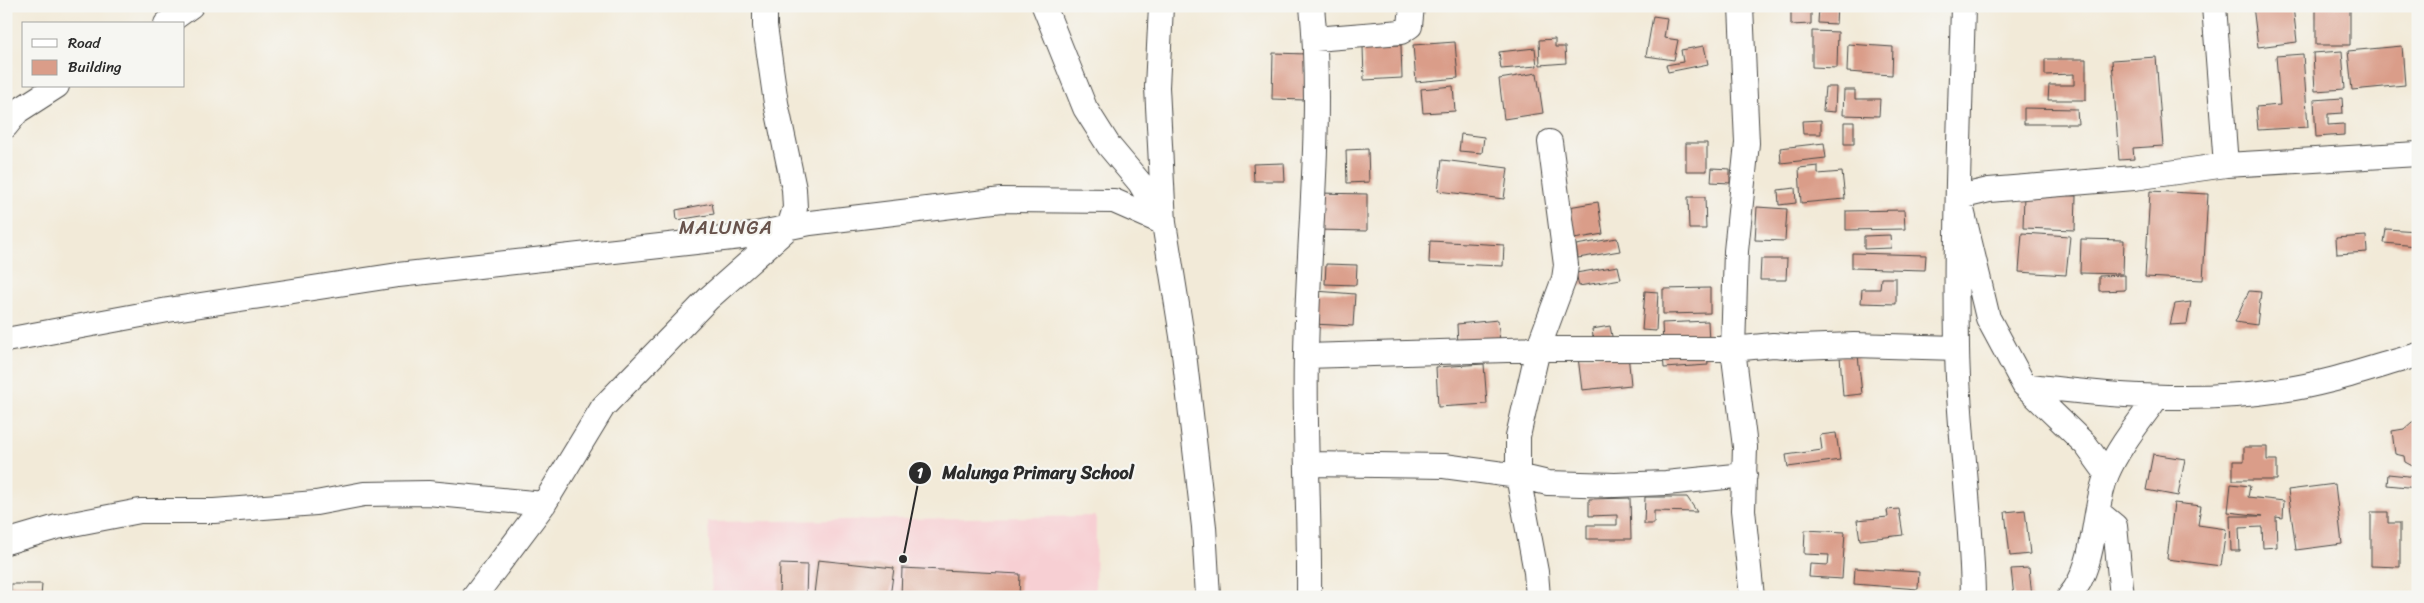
<svg xmlns="http://www.w3.org/2000/svg" width="2424" height="603" font-family="Sriracha,sans-serif">
  <rect width="100%" height="100%" fill="#f6f6f2"/>
  <filter id="ink" filterUnits="userSpaceOnUse"><feTurbulence type="fractalNoise" baseFrequency=".02" numOctaves="2"/><feDisplacementMap in="SourceGraphic" scale="10" xChannelSelector="R" yChannelSelector="G"/><feConvolveMatrix kernelMatrix="1 2 1 2 8 2 1 2 1" color-interpolation-filters="sRGB"/></filter>
  <filter id="wash" filterUnits="userSpaceOnUse"><feTurbulence type="fractalNoise" baseFrequency=".0096" numOctaves="4" result="noise"/><feDisplacementMap in="SourceGraphic" scale="20" xChannelSelector="R" yChannelSelector="G"/><feGaussianBlur stdDeviation="1.12" result="paint"/><feColorMatrix in="noise" values="0 0 0 0 0 0 0 0 0 0 0 0 0 0 0 0 0 1.4 0 .05"/><feComposite in="paint" operator="in"/></filter>
  <g filter="url(#wash)">
    <rect width="100%" height="100%" fill="#f2ead8"/>
    <!-- built -->
    <path fill="#f7cfd3" d="M1096,516l-1,81h-383l-4,-75z"/>
    <g id="blocks">
      <!-- building -->
      <path fill="#da9d89" d="M1819,6h18l-1,18 -18,-1z
        M2253,6h40l4,36 -39,5z
        M2316,6h34v39h-34z
        M1811,10v14l-20,1v-14z
        M1653,16l14,2 -3,20 14,2 -4,20 -28,-4z
        M1812,31l26,1 -1,36 -25,-1z
        M1555,39v8h10l1,16 -26,2 -1,-25z
        M1455,42l3,36 -42,4 -3,-37z
        M1848,44l45,3 -1,28 -45,-3z
        M1401,45l1,33 -38,2 -1,-34z
        M1704,46l4,18 -40,8 -2,-7 17,-3 -2,-12z
        M2402,46l3,39 -53,5 -4,-39z
        M1535,48l2,18 -36,3 -2,-17z
        M2342,51l3,38 -30,2 -2,-38z
        M1273,53l34,1 -2,46 -33,-1z
        M2303,54l5,73 -50,3 -2,-23 24,-2 -4,-49z
        M2156,57l7,89 -30,2 1,11 -15,1 -7,-100z
        M2045,59h41v41h-38l1,-15h25v-11l-29,1z
        M1537,73l6,40 -39,6 -5,-40z
        M1453,86l2,25 -32,2 -2,-24z
        M1825,87h11l-1,25 -12,-1z
        M1844,90h11v9h25l-1,17 -36,-1z
        M2342,98l1,15 -15,1v11l16,-1v11l-28,2 -2,-37z
        M2024,108l53,1 1,15h-54z
        M1821,120v14h-18l-1,-13z
        M1844,122h10v22h-10z
        M1461,134l23,3 -2,16 -23,-2z
        M1686,143h21v28h-21z
        M1824,143l2,15 -45,5 -1,-15z
        M1368,149l1,33 -22,1 -1,-33z
        M1442,160l66,8 -4,31 -66,-8z
        M1284,163l1,18h-31l-1,-17z
        M1818,166v8l24,-2 3,27 -44,4 -2,-35z
        M1712,168l18,1v14l-19,-1z
        M1795,188l1,15 -17,2 -1,-15z
        M2150,191l58,3 -5,86 -58,-3z
        M1318,193l49,1v37l-50,-1z
        M2024,194l52,2 -1,34 -52,-2z
        M1688,197h17l1,32h-17z
        M1598,202l5,32 -35,6 -5,-32z
        M712,203l2,11 -37,6 -1,-10z
        M1757,207l30,2 -2,32 -30,-1z
        M1904,210l1,19 -59,1v-19z
        M2386,229l32,2 -1,15 -33,-3z
        M2022,233l48,3 -4,39 -47,-3z
        M1890,235l1,13 -27,1v-13z
        M2366,236l1,16 -30,2 -1,-16z
        M1617,238l3,13 -42,7 -2,-13z
        M2081,239l43,1 -1,34 -43,-1z
        M1430,241l74,4 -1,21 -74,-3z
        M1852,253l74,2 -1,15 -73,-2z
        M1761,259h26l-1,21h-26z
        M1326,264l31,1 -1,20 -31,-1z
        M1618,266l3,13 -42,7 -3,-13z
        M2125,275v15l-26,1v-15z
        M1881,278h15v26l-35,-1 1,-14h18z
        M1710,288v25l-47,1v-25z
        M1316,291l39,3 -2,32 -40,-2z
        M1645,291l13,1 -2,39 -14,-1z
        M2249,291l12,1 -4,33 -22,-3z
        M2191,302l-4,22 -17,1 5,-21z
        M1498,320l2,23 -42,4 -1,-23z
        M1708,321l1,22 -46,2 -1,-22z
        M1610,326l3,15 -19,3 -2,-15z
        M1707,351l1,14 -44,3 -1,-14z
        M1628,353l3,32 -49,5 -4,-33z
        M1858,355l4,39 -19,2 -3,-40z
        M1484,364l3,40 -49,3 -2,-40z
        M2418,421v48l-13,-7 -1,-6 -9,-2 -3,-23 12,-2 8,-7z
        M1836,433l4,27 -52,7 -2,-12 36,-5 -2,-15z
        M2244,447h23v13h10v20h-44v-19h11z
        M2153,454l32,5 -7,37 -32,-6z
        M2388,474l30,3v11l-31,-3z
        M2231,484l19,2 -2,11 36,4 -1,17 -7,-1 1,30 -14,1 -1,-21 -23,1 1,23h-9l-1,-35h33l-35,-4z
        M2335,484l7,60 -46,6 -8,-60z
        M1645,497h42l10,15 -43,-1v13h-10z
        M1630,498l1,41h-44v-14h30v-10l-28,1v-17z
        M2174,503l27,3 -3,19 28,4 -5,37 -54,-7z
        M1899,509l4,26 -43,5 -3,-20 31,-3 -1,-7z
        M2025,510l5,44 -20,2 -5,-44z
        M2371,512h17v11h12v44l-29,-1z
        M1805,530l40,2 -3,47 -33,-2 1,-13 18,1 1,-10 -25,-1z
        M818,560l76,8 -4,29h-46l-30,-3z
        M780,564l27,1 -1,32h-27z
        M902,568l118,6 -1,23h-118z
        M1855,568l64,4 -1,17 -64,-5z
        M2029,568l3,29h-18l-3,-28z
        M11,584h31l-1,13h-30z"/>
    </g>
  </g>
  <g filter="url(#ink)">
    <use href="#blocks" fill-opacity="0" stroke="#494845" stroke-width="1"/>
    <g fill="none" stroke-linecap="round" stroke-linejoin="round">
      <defs>
        <path id="minor" d="M1044,6l41,102 24,38 31,37 22,37
          M1161,6l-4,81 7,136 18,113 22,191 4,70
          M1741,6l6,137 -11,108 -3,98 12,98 -2,63 9,87
          M1963,6c-3,114 -8,228 -6,341 1,84 15,166 16,250
          M2214,6l12,159
          M166,24l25,-18
          M1315,39l86,-7 9,-6 2,-20
          M6,126l12,-15 39,-25
          M6,340l162,-30 230,-35 343,-38 69,-14 192,-23 112,1 50,22
          M1306,356l232,-7h195l40,-4 26,2 55,-2 103,3
          M2024,385c86,11 172,18 258,5 46,-6 91,-23 136,-35
          M1308,464l136,2 74,10 30,7 67,2 51,-2 79,-8
          M2107,474l-21,-29 -62,-60 -36,-67 -29,-121 30,-7 145,-12 92,-13 192,-11
          M2098,512l17,14 7,71
          M6,542l51,-15 83,-16h74l102,-8 48,-9 64,-1 116,11
          M474,597l70,-93 59,-97 106,-109 80,-71 6,-19 -1,-19 -18,-86 -11,-77v-20
          M1309,597c1,-81 -5,-162 -3,-243 2,-114 17,-234 6,-348
          M1538,597l-2,-25 -18,-96v-40l20,-87 26,-70 2,-14 -16,-123
          M2069,597c29,-34 22,-83 38,-123 12,-28 33,-53 50,-77"/>
      </defs>
      <!-- minor casing -->
      <use href="#minor" stroke="#494845" stroke-width="26"/>
      <!-- minor -->
      <use href="#minor" stroke="#fff" stroke-width="24"/>
    </g>
  </g>
  <g text-anchor="middle" stroke-width="4.5" stroke-linejoin="round" paint-order="stroke">
    <!-- quarter labels -->
    <g font-size="19" letter-spacing="1" fill="#68534c" stroke="#f6f6f2">
      <text x="726" y="234">MALUNGA</text>
    </g>
  </g>
  <!-- callouts -->
  <path fill="none" stroke="#2b2b2b" stroke-width="2" d="M903 559L920 473"/>
  <g fill="#2b2b2b" stroke="#f6f6f2" stroke-width="2">
    <circle cx="903" cy="559" r="5"/>
    <circle cx="920" cy="473" r="12"/>
  </g>
  <g font-size="15" text-anchor="middle" font-weight="bold" fill="#fff">
    <text x="920" y="478">1</text>
  </g>
  <g font-size="18" text-anchor="middle" font-weight="bold" fill="#2b2b2b" stroke="#f6f6f2" stroke-width="4.5" stroke-linejoin="round" paint-order="stroke">
    <text x="1038" y="479">Malunga Primary School</text>
  </g>
  <!-- margin -->
  <rect width="2424" height="603" fill="none" stroke="#f6f6f2" stroke-width="25"/>
  <!-- legend -->
  <rect x="22" y="22" width="162" height="65" fill="#f6f6f2" stroke="#a5a5a2"/>
  <rect x="32" y="39" width="25" height="8" fill="#ffffff" stroke="#a5a5a2"/>
  <text x="68" y="48" font-size="15" fill="#2b2b2b">Road</text>
  <rect x="32" y="60" width="25" height="15" fill="#da9d89" stroke="#a5a5a2"/>
  <text x="68" y="72" font-size="15" fill="#2b2b2b">Building</text>
</svg>
